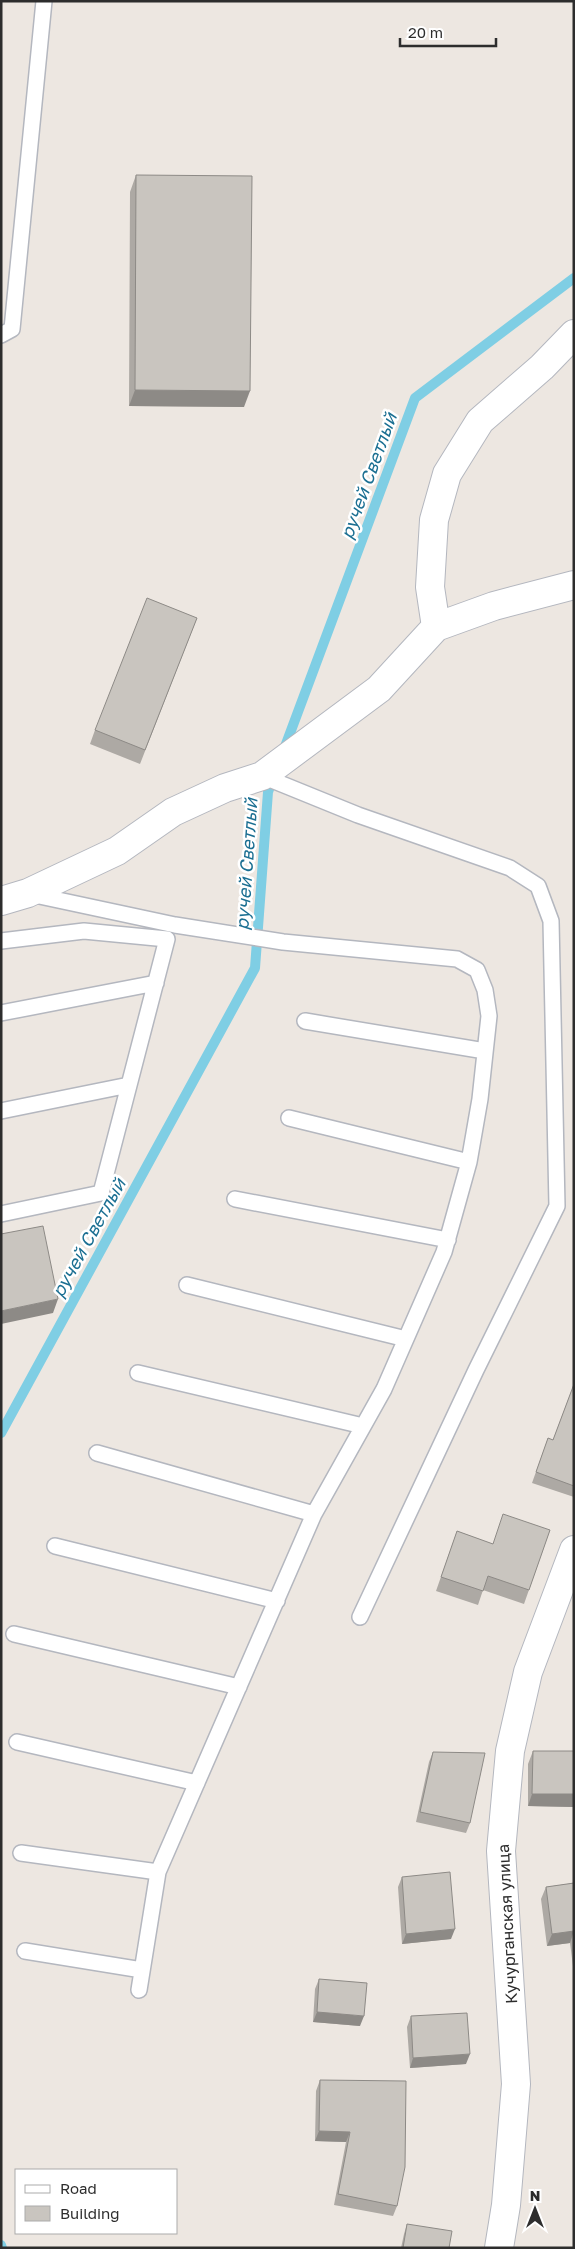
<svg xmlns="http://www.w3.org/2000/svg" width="575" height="2249" font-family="'Golos Text',sans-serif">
  <rect width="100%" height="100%" fill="#ede7e1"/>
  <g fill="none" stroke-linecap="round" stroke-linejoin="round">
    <!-- stream -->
    <path stroke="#7fcee4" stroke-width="10" d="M283,752l132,-354 159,-120
      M1,1433l254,-465 13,-176 6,-17
      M1,2245l1,3"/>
    <defs>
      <path id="service" d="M1,335l11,-6 32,-328
        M262,776l96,39 152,53 28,18 13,35 6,285 -81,164 -116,247
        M30,894l145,31 108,17 174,17 20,11 8,20 4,26 -9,83 -11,63 -25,90 -60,137 -70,125 -156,358 -19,118
        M1,941l83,-10 83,8 -66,254 -100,21
        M1,1013l155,-30
        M305,1021l180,30
        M1,1111l128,-26
        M289,1118l180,44
        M235,1199l213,41
        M187,1285l219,54
        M138,1373l225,53
        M97,1453l217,61
        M55,1546l222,55
        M14,1634l225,53
        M17,1742l180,41
        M21,1853l137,19
        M25,1951l117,19"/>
      <path id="minor" d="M436,627l-6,-40 4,-67 13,-46 33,-53 62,-54 32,-33
        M1,901l27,-8 89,-42 56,-39 52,-24 37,-12 117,-87 57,-62 58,-21 80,-21
        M499,2248l7,-43 10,-121 -15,-233 9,-100 18,-79 46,-122"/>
    </defs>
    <!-- service casing -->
    <use href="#service" stroke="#b4b7bf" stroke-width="18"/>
    <!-- minor casing -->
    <use href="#minor" stroke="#b4b7bf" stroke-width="30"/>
    <!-- service -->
    <use href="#service" stroke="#fff" stroke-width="15"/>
    <!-- minor -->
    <use href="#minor" stroke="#fff" stroke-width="28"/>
  </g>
  <!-- wall -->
  <path fill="#ada9a4" d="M136,175l108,232 -115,-1 1,-214z
    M197,618l-57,146 -50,-20 5,-14z
    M574,1384v113l-42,-14 16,-45 5,2z
    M550,1530l-26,74 -41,-14 -5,15 -42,-14 21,-60 35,13z
    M533,1751h41v56l-46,-1v-42z
    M433,1752l37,71 -4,10 -50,-11 13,-60z
    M402,1877l49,62 -49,5 -4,-57z
    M574,1883v91l-4,-31 -23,3 -6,-47 5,-12z
    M319,1979l41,47 -47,-4 2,-33z
    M411,2016l55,48 -56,4 -3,-41z
    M320,2080l77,126 -4,10 -59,-11 12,-63 -31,-1 1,-50z
    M407,2224l42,24h-48l3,-14z"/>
  <!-- shaded-wall -->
  <path fill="#8d8a86" d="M135,390l115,1 -6,16 -115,-1z
    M58,1299l-5,14 -52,11v-13z
    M532,1794h42v13l-46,-1z
    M455,1929l-4,10 -49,5 4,-10z
    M574,1931l-4,12 -23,3 5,-12z
    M317,2012l47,4 -4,10 -47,-4z
    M470,2054l-4,10 -56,4 3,-10z
    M319,2131l31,1 -4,10 -31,-1z"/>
  <!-- building -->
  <path fill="#c9c5bf" stroke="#8d8a86" d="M136,175l116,1 -2,215 -115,-1z
    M147,598l50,20 -52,132 -50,-20z
    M43,1226l15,73 -57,12v-77z
    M574,1384v102l-38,-14 12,-34 5,2z
    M503,1514l47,16 -21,60 -41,-14 -5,15 -42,-14 16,-46 36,13z
    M533,1751h41v43h-42z
    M433,1752l52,1 -15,70 -50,-11z
    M450,1872l5,57 -49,5 -4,-57z
    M574,1883v48l-22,3 -6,-47z
    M319,1979l48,4 -3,33 -47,-4z
    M467,2013l3,41 -57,4 -2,-42z
    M320,2080l86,1 -1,86 -8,39 -59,-12 12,-62 -31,-1z
    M407,2224l45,7 -3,17h-46z"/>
  <g text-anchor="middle" stroke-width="5" stroke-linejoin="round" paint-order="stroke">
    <!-- street labels -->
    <g font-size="16" fill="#2d2d2d" stroke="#fff">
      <text transform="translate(507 1924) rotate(-93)" y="6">Кучурганская улица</text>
    </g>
    <!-- water labels -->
    <g font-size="18" font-style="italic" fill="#1b6f92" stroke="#fff">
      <text transform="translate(369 476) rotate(-70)" y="6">ручей Светлый</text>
      <text transform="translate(247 864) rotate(-86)" y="6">ручей Светлый</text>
      <text transform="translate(89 1238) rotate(-61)" y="6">ручей Светлый</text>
    </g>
  </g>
  <!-- border -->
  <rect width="575" height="2249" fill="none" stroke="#2d2d2d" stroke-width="5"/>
  <!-- legend -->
  <rect x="15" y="2169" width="162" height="65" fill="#ffffff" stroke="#ababab"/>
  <rect x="25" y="2185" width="25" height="8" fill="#ffffff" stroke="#ababab"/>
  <text x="60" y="2194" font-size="15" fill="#2d2d2d">Road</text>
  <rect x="25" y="2206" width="25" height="15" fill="#c9c5bf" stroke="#ababab"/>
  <text x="60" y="2219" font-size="15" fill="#2d2d2d">Building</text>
  <!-- north arrow -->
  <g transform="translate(535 2209)" stroke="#ffffff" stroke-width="4" paint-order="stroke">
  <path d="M0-4L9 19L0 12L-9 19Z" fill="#2d2d2d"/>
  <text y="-8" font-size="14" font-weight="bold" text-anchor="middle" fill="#2d2d2d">N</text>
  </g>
  <!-- scale -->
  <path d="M400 38v8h96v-8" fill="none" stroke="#2d2d2d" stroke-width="2.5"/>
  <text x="408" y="38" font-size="15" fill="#2d2d2d" stroke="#ffffff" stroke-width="4" paint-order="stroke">20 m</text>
</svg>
